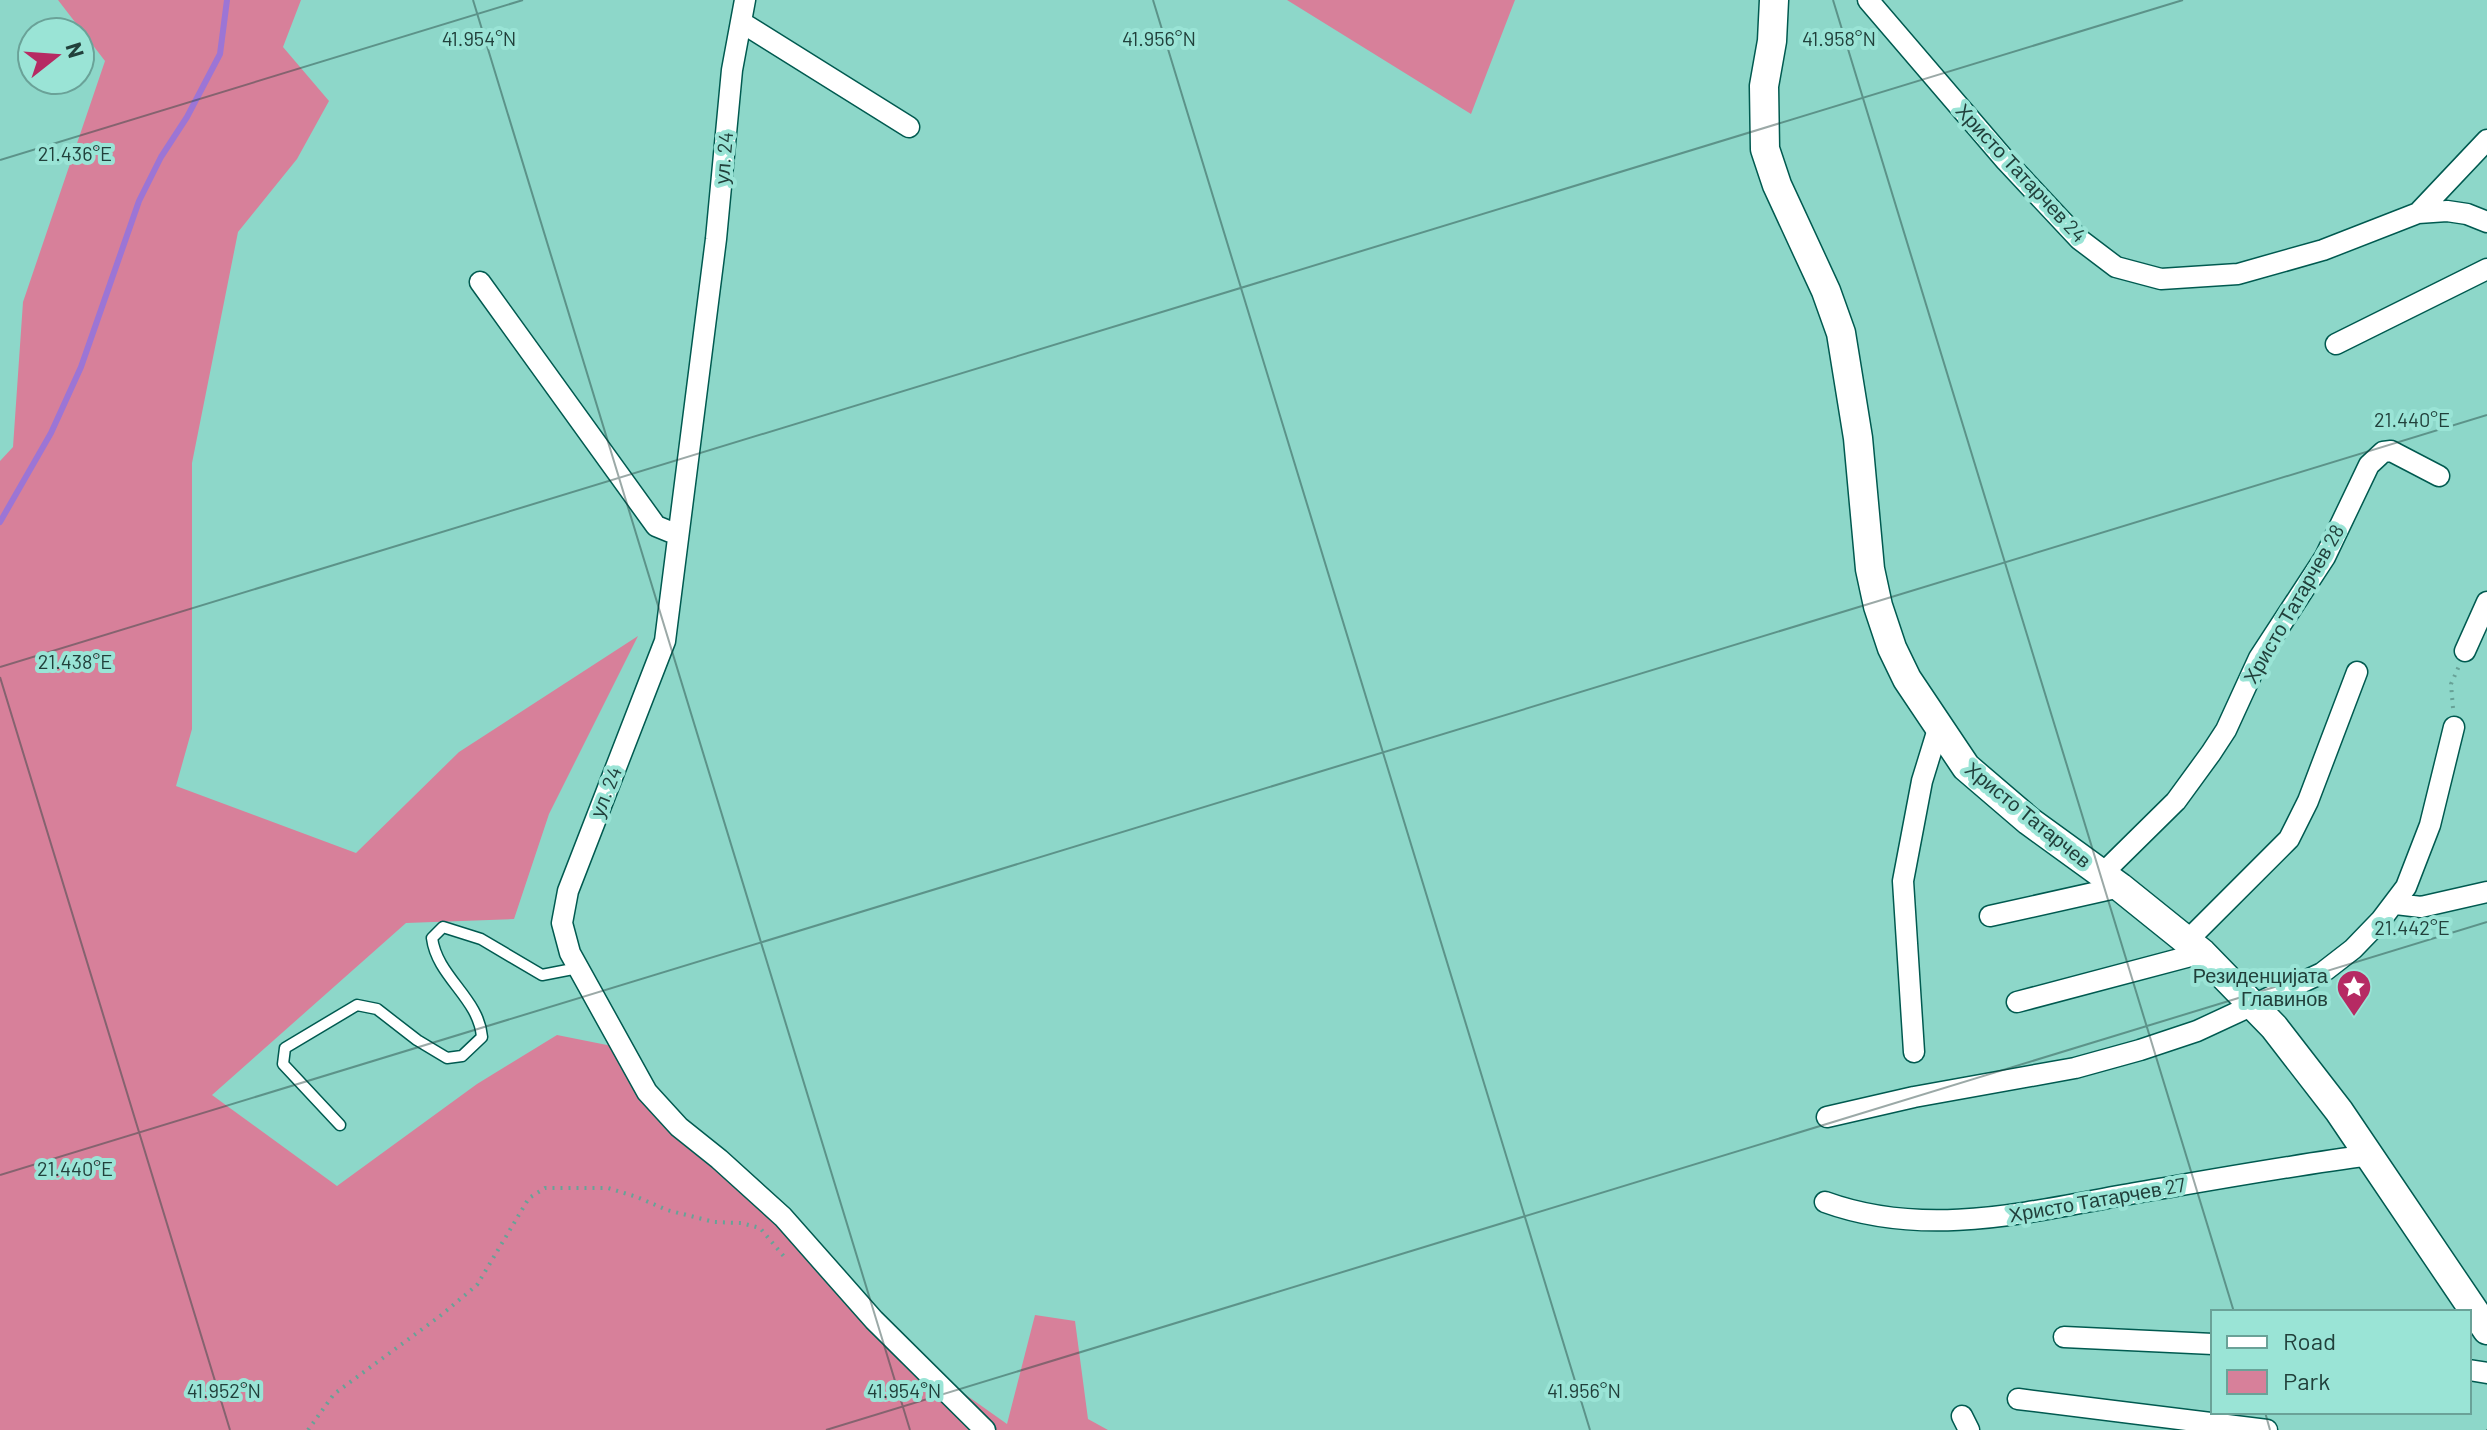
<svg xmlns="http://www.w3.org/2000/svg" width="2487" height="1430" font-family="Barlow,sans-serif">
  <rect width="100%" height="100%" fill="#8dd7c9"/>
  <!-- green -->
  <path fill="#d7809a" d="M58,0h243l-18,47 46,54 -32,58 -59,73 -46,231v266l-16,57 180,67 103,-101 179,-116 -89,178 -35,105 -108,4 -194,172 125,91 140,-102 80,-49 70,14 31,57 253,250 96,68 28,-109 40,6 13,98 20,11h-1108v-969l13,-14 10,-145 82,-241z
    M1287,0h228l-44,114z"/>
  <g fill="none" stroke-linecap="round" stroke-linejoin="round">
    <!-- stream -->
    <path stroke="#9c75d5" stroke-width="6" d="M0,522l51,-89 30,-66 58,-166 22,-44 26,-40 33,-63 7,-54"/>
    <defs>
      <path id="service" d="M340,1125l-57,-61 2,-16 72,-43 20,4 40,31 30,18 15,-2 20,-19c-3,-39 -45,-60 -50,-99l11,-11 38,12 61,36 36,-7"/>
      <path id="minor" d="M745,0l-13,70 -16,169 -51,402 -97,250 -6,32 8,30 77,139 32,35 40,32 64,58 91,103 111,110
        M1868,0l138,161 73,78 37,28 45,12 77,-5 85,-24 95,-37 29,-2 20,3 20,8
        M741,22l168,105
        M2418,213l69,-73
        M480,282l176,244 22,9
        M2336,344l151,-75
        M2465,651l22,-49
        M2101,875l75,-74 35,-48 15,-23 33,-72 66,-101 44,-92 14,-13 8,-1 48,25
        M2396,904l25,3 66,-15
        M1990,916l130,-29
        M2186,942l103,-103 19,-38 49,-129
        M2017,1002l185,-49
        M1914,1052l-11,-171 19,-100 16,-52
        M1827,1117l87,-20 161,-29 65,-18 57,-19 125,-58 31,-24 28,-29 25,-33 24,-62 24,-98
        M1825,1202c99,36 199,11 299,-7 82,-14 163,-29 246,-40
        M2064,1337l149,7
        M2469,1370l18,3
        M2018,1399l249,31
        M1962,1416l7,14"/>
      <path id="secondary" d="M1774,0l-2,41 -8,45 1,63 12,36 49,106 15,42 17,105 12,131 8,37 14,42 15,31 59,88 63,54 91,66 82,66 72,74 65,84 148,219"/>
    </defs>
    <!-- service casing -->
    <use href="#service" stroke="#005a50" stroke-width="13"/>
    <!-- minor casing -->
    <use href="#minor" stroke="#005a50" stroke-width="23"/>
    <!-- secondary casing -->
    <use href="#secondary" stroke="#005a50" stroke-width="31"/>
    <!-- path -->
    <path stroke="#67a297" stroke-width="4" stroke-dasharray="2 6" stroke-linecap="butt" d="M2453,708l-2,-24 8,-18
      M308,1430l26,-36 106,-78 37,-31 52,-87 16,-10h63l29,9 30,13 47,12 27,1 19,5 27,32"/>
    <!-- service -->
    <use href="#service" stroke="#fff" stroke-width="10"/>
    <!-- minor -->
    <use href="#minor" stroke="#fff" stroke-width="20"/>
    <!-- secondary -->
    <use href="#secondary" stroke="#fff" stroke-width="28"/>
  </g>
  <!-- ticks -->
  <path fill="none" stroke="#21403b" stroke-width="2" stroke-opacity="0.45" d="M473,0l437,1430M1153,0l437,1430M1833,0l401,1312M0,160l523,-160M0,667l2183,-667M0,677l230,753M0,1175l2487,-760M2265,1412l5,18M826,1430l1661,-508M2486,1430h1"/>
  <!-- icons -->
  <defs>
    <symbol id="sight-pin" viewBox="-11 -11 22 30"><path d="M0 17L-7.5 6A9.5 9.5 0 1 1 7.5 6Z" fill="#b62a63" stroke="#9ae4d6"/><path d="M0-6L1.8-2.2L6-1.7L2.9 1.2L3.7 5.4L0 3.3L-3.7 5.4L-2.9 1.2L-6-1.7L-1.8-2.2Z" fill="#fff"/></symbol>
  </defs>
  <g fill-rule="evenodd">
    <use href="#sight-pin" x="2334" y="967" width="40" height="54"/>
  </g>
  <g text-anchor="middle" stroke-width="8" stroke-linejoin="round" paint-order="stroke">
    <!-- street labels -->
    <g font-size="20" fill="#21403b" stroke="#9ae4d6">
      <text transform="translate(724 158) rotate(-85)" y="7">ул. 24</text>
      <text transform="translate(2021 173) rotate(47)" y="7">Христо Татарчев 24</text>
      <text transform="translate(2294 604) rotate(-60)" y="7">Христо Татарчев 28</text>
      <text transform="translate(606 792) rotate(-68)" y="7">ул. 24</text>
      <text transform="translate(2028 815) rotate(39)" y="7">Христо Татарчев</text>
      <text transform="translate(2097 1200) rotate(-10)" y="7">Христо Татарчев 27</text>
    </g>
    <!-- poi labels -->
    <g font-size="20" fill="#21403b" stroke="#9ae4d6" text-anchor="end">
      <text x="2328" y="983">Резиденцијата<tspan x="2328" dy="23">Главинов</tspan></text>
    </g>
  </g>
  <g font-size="20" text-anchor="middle" fill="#21403b" stroke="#9ae4d6" stroke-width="8" stroke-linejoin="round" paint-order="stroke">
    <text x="479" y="46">41.954°N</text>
    <text x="1159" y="46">41.956°N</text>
    <text x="1839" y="46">41.958°N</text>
    <text x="75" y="161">21.436°E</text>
    <text x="2412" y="427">21.440°E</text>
    <text x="75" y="669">21.438°E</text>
    <text x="2412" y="935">21.442°E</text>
    <text x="75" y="1176">21.440°E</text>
    <text x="224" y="1398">41.952°N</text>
    <text x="904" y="1398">41.954°N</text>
    <text x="1584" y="1398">41.956°N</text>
  </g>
  <!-- legend -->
  <rect x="2211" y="1310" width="260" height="104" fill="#9ae4d6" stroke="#6aa298" stroke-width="2"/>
  <rect x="2227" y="1336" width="40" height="12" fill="#ffffff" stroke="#6aa298" stroke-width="2"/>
  <text x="2283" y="1350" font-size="24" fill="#21403b">Road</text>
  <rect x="2227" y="1370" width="40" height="24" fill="#d7809a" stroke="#6aa298" stroke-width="2"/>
  <text x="2283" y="1390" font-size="24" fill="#21403b">Park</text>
  <!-- north arrow -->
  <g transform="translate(56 56) rotate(73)"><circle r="38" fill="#9ae4d6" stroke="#6aa298" stroke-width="2"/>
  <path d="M0-6L14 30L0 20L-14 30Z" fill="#b62a63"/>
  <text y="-12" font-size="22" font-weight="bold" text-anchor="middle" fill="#21403b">N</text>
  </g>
</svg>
